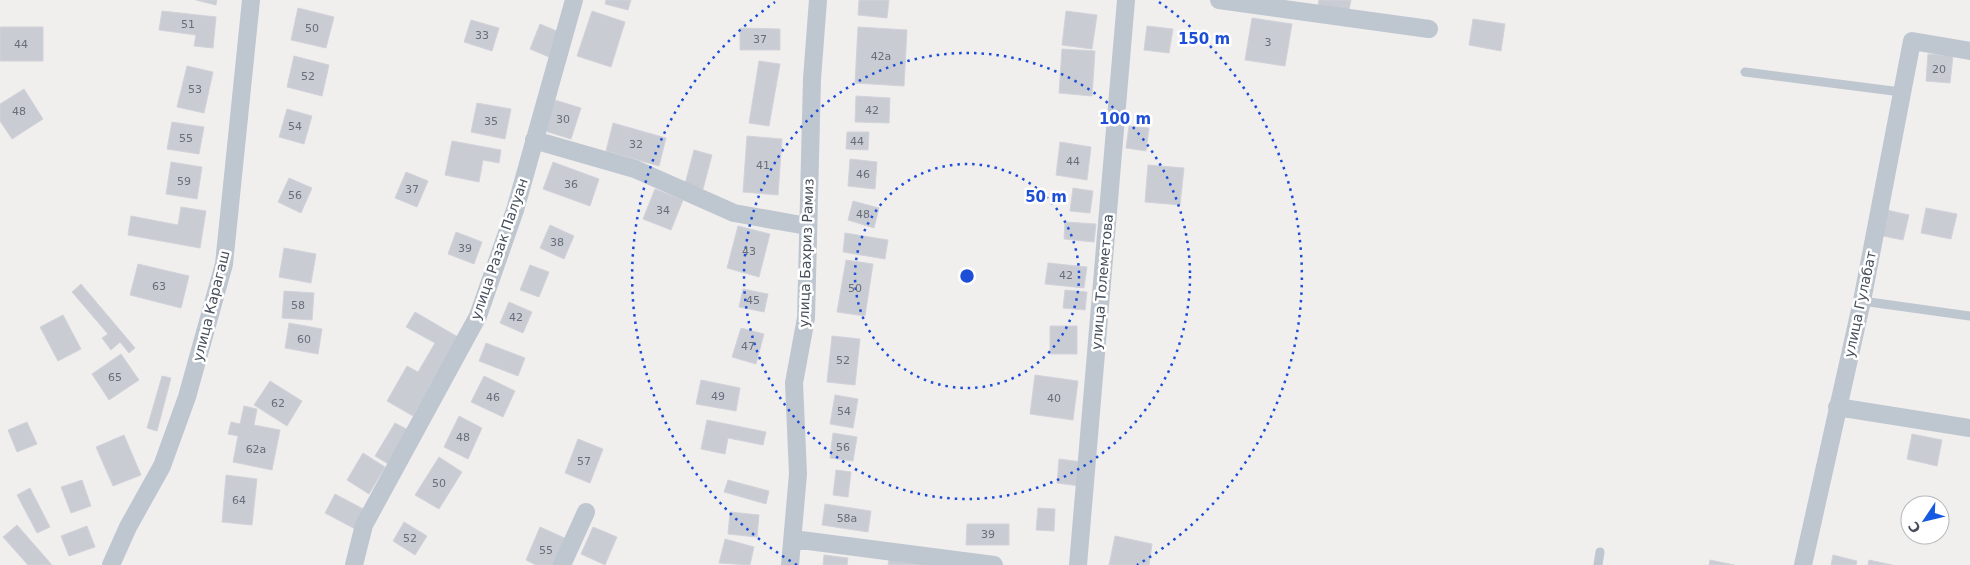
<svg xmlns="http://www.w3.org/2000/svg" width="1970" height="565" font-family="'DejaVu Sans',sans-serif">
  <rect width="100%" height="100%" fill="#f1eeee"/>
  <!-- building -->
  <path fill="#caccd4" stroke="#d2d3da" d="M196,0h21l-1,5z
    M606,0h25l-3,10 -23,-6z
    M859,0h30l-2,18 -29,-3z
    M1319,0h32l-2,10 -31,-5z
    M298,8l36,9 -8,31 -35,-8z
    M162,11l54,6 -3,31 -19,-2 2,-11 -37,-5z
    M592,11l33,11 -14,45 -34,-11z
    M1066,11l31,4 -5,34 -30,-4z
    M1252,18l40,6 -7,42 -40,-6z
    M1473,19l32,5 -4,27 -32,-6z
    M471,20l28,8 -7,23 -28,-9z
    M540,24l19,8 -10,25 -19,-8z
    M1147,26l26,3 -4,24 -25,-3z
    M0,27h43v34h-43z
    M858,27l49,3 -3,56 -49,-3z
    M740,28l40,1v21h-40z
    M1062,49l33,2 -3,45 -33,-3z
    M1928,54l25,2 -3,27 -24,-2z
    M294,56l35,9 -7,31 -35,-9z
    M759,61l21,3 -11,62 -20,-3z
    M187,66l26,6 -9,41 -27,-6z
    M24,89l19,30 -31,20 -12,-18v-17z
    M856,96l34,2 -1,25 -34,-1z
    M555,100l26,8 -10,31 -26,-8z
    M477,103l34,6 -6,30 -34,-7z
    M287,109l25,7 -8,28 -25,-7z
    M172,122l32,5 -5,27 -32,-5z
    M613,123l53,15 -7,28 -53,-15z
    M1129,126l20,2 -3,23 -20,-3z
    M847,132h22l-1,18 -22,-1z
    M747,136l35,3 -4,56 -35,-3z
    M452,141l49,9 -2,13 -16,-3 -4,22 -34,-7z
    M1060,142l31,5 -4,33 -31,-5z
    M694,150l18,5 -9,34 -18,-5z
    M850,159l27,3 -2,27 -27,-3z
    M171,162l31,5 -5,32 -31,-5z
    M553,162l46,17 -9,27 -47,-17z
    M1148,165l36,3 -4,37 -35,-3z
    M406,172l22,9 -11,26 -22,-9z
    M289,178l23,10 -11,25 -23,-11z
    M1073,188l20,3 -3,22 -20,-2z
    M655,189l28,11 -12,30 -28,-11z
    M853,201l26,7 -5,20 -26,-8z
    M181,207l25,4 -6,37 -72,-13 3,-19 47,9z
    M1878,208l31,7 -6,25 -30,-6z
    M1926,208l31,6 -6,25 -30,-6z
    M1065,222l31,2 -2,18 -30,-3z
    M550,225l24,11 -10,23 -24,-11z
    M738,226l32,8 -11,43 -32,-9z
    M456,232l26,10 -8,22 -26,-10z
    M845,233l43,7 -3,19 -42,-7z
    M284,248l32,6 -5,29 -32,-6z
    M846,260l27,4 -8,52 -28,-4z
    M1048,263l39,4 -3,21 -39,-4z
    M138,264l51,12 -8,32 -51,-13z
    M530,265l19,7 -10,25 -19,-7z
    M81,284l54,64 -6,5 -9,-11 -9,8 -9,-12 6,-4 -36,-42z
    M743,289l25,5 -4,18 -25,-5z
    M1065,290l22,2 -2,18 -22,-2z
    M284,291l30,2 -2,27 -30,-2z
    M509,302l23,10 -9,21 -23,-10z
    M415,312l43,25 -45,79 -26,-15 20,-35 11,6 17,-29 -29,-16z
    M63,315l18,34 -23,12 -18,-34z
    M289,323l33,6 -4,25 -33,-6z
    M1050,326h27v28h-27z
    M741,328l23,6 -8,30 -24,-7z
    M832,336l28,3 -5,46 -28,-3z
    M486,343l39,15 -7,18 -39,-15z
    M121,354l18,26 -30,20 -17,-26z
    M1035,375l43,6 -5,39 -43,-6z
    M162,376l9,2 -14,53 -10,-3z
    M484,376l31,15 -12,26 -32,-15z
    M701,380l39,8 -4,23 -40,-7z
    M270,381l32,20 -15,25 -33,-21z
    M835,395l23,4 -5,29 -23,-4z
    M244,406l13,3 -3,16 26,5 -8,40 -39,-8 5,-26 -10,-2 3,-12 9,2z
    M459,416l23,12 -14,31 -24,-12z
    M707,420l59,12 -3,13 -35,-7 -3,16 -24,-5z
    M27,422l10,22 -20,8 -9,-22z
    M395,423l15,8 -20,34 -15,-9z
    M833,433l24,4 -4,24 -23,-3z
    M1912,434l30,6 -5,26 -30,-7z
    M124,435l17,40 -28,11 -17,-39z
    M578,439l25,10 -13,34 -25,-10z
    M363,453l22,14 -16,27 -22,-14z
    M439,457l23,15 -23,37 -24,-14z
    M1059,459l23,3 -2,24 -23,-3z
    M836,470l15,2 -3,25 -15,-2z
    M226,475l31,4 -5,46 -30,-3z
    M82,480l9,26 -20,7 -10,-26z
    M728,480l41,11 -3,13 -42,-12z
    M30,488l20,39 -13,6 -20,-38z
    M335,494l34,18 -10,19 -34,-18z
    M825,504l46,7 -3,21 -46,-7z
    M1038,508l17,1 -1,22 -18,-1z
    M730,512l29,3 -2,22 -29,-3z
    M404,522l23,14 -12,19 -22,-14z
    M967,524h42v21h-43z
    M17,525l35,40h-24l-25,-28z
    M87,526l8,21 -26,9 -8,-20z
    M540,527l27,12 -12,26h-19l-10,-5z
    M593,527l24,10 -12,28 -24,-11z
    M1115,536l37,8 -3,21h-40z
    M725,539l29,8 -4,18 -31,-2z
    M890,554l36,6 -1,5h-37z
    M824,555l24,3 -1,7h-24z
    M1833,555l24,6 -1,4h-25z
    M1710,560l24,5h-25z
    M1869,560l23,5h-24z"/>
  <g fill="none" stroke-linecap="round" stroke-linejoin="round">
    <!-- service -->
    <path stroke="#bec6d0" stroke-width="9" d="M1745,72l156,20
      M1862,301l108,15
      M1598,565l2,-13"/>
    <!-- minor -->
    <path stroke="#bec6d0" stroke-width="18" d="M1219,0l210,29
      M534,140l101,29 99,44 73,13
      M1837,407l133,21
      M793,539l201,26
      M111,565l17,-38 34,-61 25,-69 37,-133 27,-264
      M354,565l10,-40 114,-209 37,-106 59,-210
      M562,565l24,-53
      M790,565l8,-91 -4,-91 12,-65 6,-239 6,-79
      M1078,565l48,-565
      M1803,565l59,-264 50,-260 58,10"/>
  </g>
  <!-- distance rings -->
  <g fill="none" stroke="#1d4ed8" stroke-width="2.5" stroke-dasharray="2.5 5">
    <circle cx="967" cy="276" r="112"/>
    <circle cx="967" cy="276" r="223"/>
    <path d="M797 565A335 335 0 0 1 775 2M1159 2A335 335 0 0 1 1137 565"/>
  </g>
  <g text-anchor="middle" stroke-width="5" stroke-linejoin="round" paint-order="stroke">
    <!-- number labels -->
    <g font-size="11" fill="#676e79">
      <text x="188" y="28">51</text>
      <text x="312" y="32">50</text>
      <text x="482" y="39">33</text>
      <text x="760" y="43">37</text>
      <text x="1268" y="46">3</text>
      <text x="21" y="48">44</text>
      <text x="881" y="60">42а</text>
      <text x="1939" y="73">20</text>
      <text x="308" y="80">52</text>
      <text x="195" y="93">53</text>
      <text x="872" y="114">42</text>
      <text x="19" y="115">48</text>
      <text x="563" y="123">30</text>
      <text x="491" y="125">35</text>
      <text x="295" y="130">54</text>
      <text x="186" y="142">55</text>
      <text x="857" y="145">44</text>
      <text x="636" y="148">32</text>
      <text x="1073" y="165">44</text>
      <text x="763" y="169">41</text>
      <text x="863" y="178">46</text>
      <text x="184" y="185">59</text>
      <text x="571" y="188">36</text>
      <text x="412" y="193">37</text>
      <text x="295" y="199">56</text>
      <text x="663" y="214">34</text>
      <text x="863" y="218">48</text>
      <text x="557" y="246">38</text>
      <text x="465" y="252">39</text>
      <text x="749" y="255">43</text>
      <text x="1066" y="279">42</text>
      <text x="159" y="290">63</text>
      <text x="855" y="292">50</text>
      <text x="753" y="304">45</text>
      <text x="298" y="309">58</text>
      <text x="516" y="321">42</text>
      <text x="304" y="343">60</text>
      <text x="748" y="350">47</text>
      <text x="843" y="364">52</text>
      <text x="115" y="381">65</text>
      <text x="718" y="400">49</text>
      <text x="493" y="401">46</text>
      <text x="1054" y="402">40</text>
      <text x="278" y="407">62</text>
      <text x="844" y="415">54</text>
      <text x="463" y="441">48</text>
      <text x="843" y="451">56</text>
      <text x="256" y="453">62а</text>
      <text x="584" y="465">57</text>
      <text x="439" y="487">50</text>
      <text x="239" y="504">64</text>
      <text x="847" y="522">58а</text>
      <text x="988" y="538">39</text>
      <text x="410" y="542">52</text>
      <text x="546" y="554">55</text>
    </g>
    <!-- street labels -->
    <g font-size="14" fill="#464f5b" stroke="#fff">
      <text transform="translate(499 249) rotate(-71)" y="5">улица Разак Палуан</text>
      <text transform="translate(806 253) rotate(-88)" y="5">улица Бахриз Рамиз</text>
      <text transform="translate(1102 282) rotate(-85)" y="5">улица Толеметова</text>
      <text transform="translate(1860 304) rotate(-78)" y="5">улица Гулабат</text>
      <text transform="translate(211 306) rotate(-76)" y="5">улица Карагаш</text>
    </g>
  </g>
  <circle cx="967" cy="276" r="8" fill="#1d4ed8" stroke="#fff" stroke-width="2.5"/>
  <g font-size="15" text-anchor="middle" font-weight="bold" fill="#1d4ed8" stroke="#fff" stroke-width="5" stroke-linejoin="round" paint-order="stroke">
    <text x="1204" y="44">150 m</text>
    <text x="1125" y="124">100 m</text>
    <text x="1046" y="202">50 m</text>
  </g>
  <!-- north arrow -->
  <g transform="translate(1925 520) rotate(235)"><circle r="24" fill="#ffffff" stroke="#b5b9bd"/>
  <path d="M0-4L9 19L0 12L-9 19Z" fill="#1659e2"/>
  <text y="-8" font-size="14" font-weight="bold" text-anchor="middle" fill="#464f5b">С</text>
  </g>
</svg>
